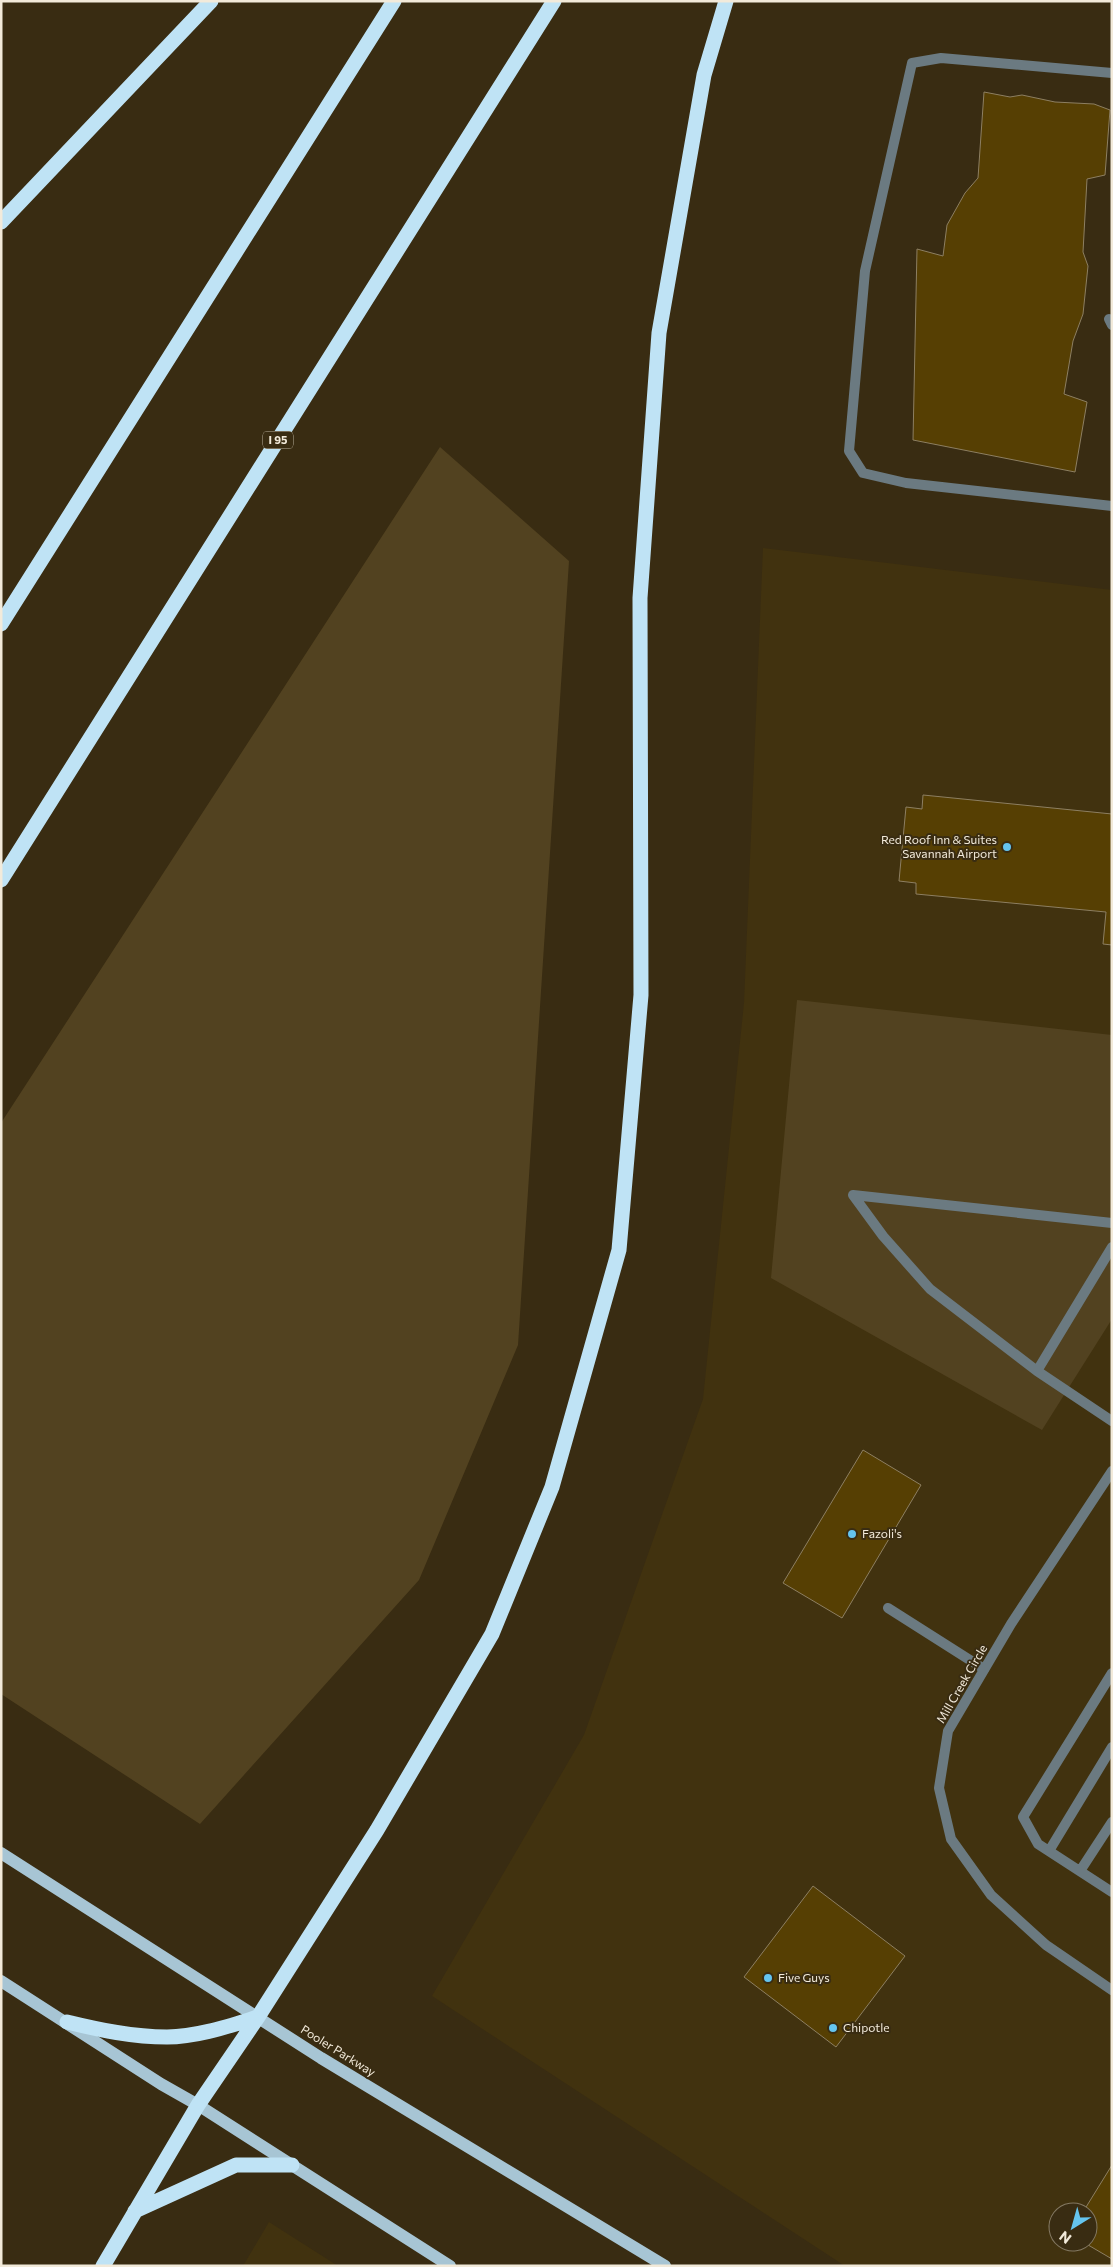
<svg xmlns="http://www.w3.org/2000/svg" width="1113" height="2267" font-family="Commissioner,sans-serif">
  <rect width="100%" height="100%" fill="#392c12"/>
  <!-- built -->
  <path fill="#41320f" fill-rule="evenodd" d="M763,548l349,42v1676h-267l-413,-270 152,-261 119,-336 41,-396zM1058,2212h30v30h-30z
    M269,2222l69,44h-95z"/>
  <!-- green -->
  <path fill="#524220" d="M440,447l129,114 -51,784 -99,235 -219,244 -199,-130v-571z
    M797,1000l315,35v284l-70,111 -271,-152z"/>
  <!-- building -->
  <path fill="#563f03" stroke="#8d7f62" d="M984,92l26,5 12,-2 33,7 39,2 16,6 -5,65 -18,4 -4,73 5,14 -5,48 -10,27 -9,53 23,8 -12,70 -162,-32 4,-191 26,7 4,-31 18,-32 13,-15z
    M923,795l189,19v131l-9,-1 3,-32 -190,-18v-11l-17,-2 7,-74 16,2z
    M863,1450l58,35 -79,133 -59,-35z
    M813,1886l92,70 -69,91 -92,-70z
    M1112,2165v94l-29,-17h5v-30h-5z"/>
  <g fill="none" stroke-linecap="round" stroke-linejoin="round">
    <!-- lane -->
    <path stroke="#6b7a81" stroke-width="10" d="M1112,73l-171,-15 -29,5 -47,208 -16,180 14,22 43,10 206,23
      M1109,319l3,6
      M1112,1223l-259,-28 30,41 47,53 107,82 75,-124
      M1037,1371l75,50
      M888,1608l96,61
      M1112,1673l-89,144 15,27 74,48
      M1049,1851l63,-104
      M1080,1871l32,-49"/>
    <!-- street -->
    <path stroke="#6b7a81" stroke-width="10" d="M1112,1471l-101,153 -63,107 -9,57 12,51 40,56 55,50 66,45"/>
    <!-- primary -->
    <path stroke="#a7c5d4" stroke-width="12" d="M1,1853l320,205 344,208
      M1,1981l160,103 37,21 252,161"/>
    <!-- highway -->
    <path stroke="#bfe3f5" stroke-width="15" d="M1,222l210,-221
      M1,624l393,-623
      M1,880l553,-879
      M67,2022c33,8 66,15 100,15 30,0 62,-11 91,-20
      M135,2211l101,-46h56
      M103,2266l95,-161 60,-88 119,-187 115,-196 60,-147 67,-237 22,-255 -1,-397 19,-265 45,-258 22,-74"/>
  </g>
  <!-- markers -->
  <g fill="#65c5ef" stroke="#392c12" stroke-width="2">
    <circle cx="1007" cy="847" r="5"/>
    <circle cx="852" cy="1534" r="5"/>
    <circle cx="768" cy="1978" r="5"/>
    <circle cx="833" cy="2028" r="5"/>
  </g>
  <g text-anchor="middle" stroke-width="4" stroke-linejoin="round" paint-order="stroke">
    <!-- shield labels -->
    <rect fill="#392c12" stroke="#bab19e" stroke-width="1" x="263" y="431.5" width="30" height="17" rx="4"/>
    <g font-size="11" font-weight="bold" fill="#f2eada">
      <text x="278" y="444">I 95</text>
    </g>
    <!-- poi labels -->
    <g font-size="12" fill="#f2eada" stroke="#392c12" text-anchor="start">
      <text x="997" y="844" text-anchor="end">Red Roof Inn &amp; Suites<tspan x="997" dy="14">Savannah Airport</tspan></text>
      <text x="862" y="1538">Fazoli's</text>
      <text x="778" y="1982">Five Guys</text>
      <text x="843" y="2032">Chipotle</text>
    </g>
    <!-- street labels -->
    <g font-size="12" fill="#f2eada" stroke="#392c12">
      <text transform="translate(962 1684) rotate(-60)" y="4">Mill Creek Circle</text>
      <text transform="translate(338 2051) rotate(32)" y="4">Pooler Parkway</text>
    </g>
  </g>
  <!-- border -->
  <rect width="1113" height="2267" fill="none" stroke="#f2eada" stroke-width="5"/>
  <!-- north arrow -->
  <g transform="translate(1073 2227) rotate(217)"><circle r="24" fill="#392c12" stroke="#837862"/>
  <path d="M0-4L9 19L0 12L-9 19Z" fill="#65c5ef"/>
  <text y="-8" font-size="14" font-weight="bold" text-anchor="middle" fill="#f2eada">N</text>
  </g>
</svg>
